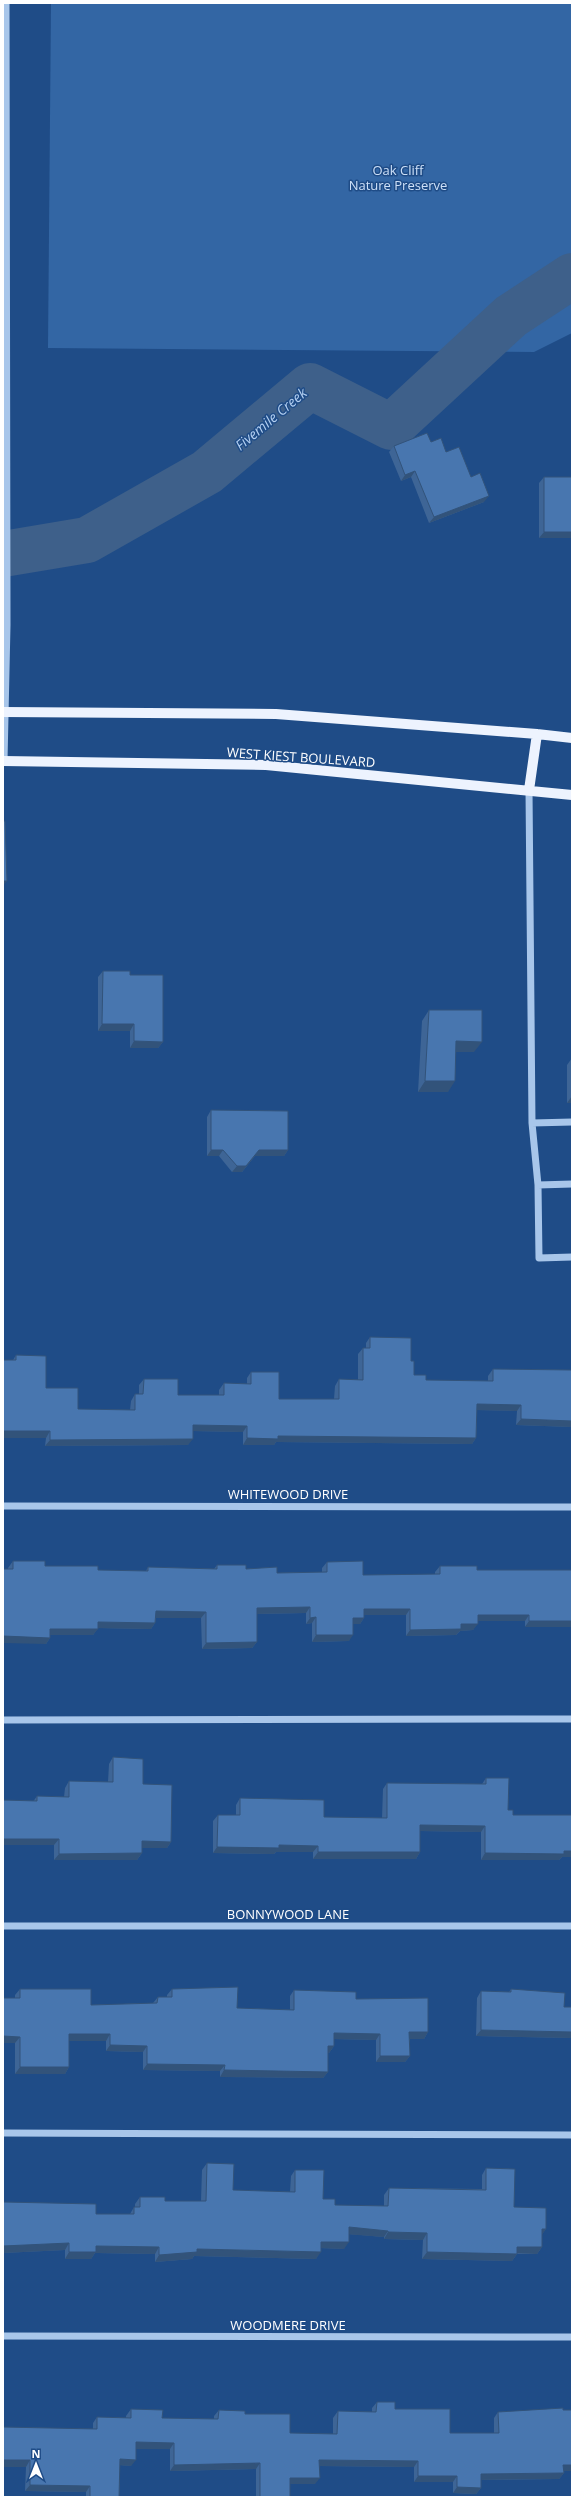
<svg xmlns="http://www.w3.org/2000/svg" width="575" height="2500" font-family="'Open Sans',sans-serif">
  <rect width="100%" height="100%" fill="#1f4c87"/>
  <!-- green -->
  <path fill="#3366a4" d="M51,3h521v330l-38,19 -486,-4z"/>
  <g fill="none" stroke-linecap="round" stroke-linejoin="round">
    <!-- river -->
    <path stroke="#3e608a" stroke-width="46" d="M3,554l84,-14 120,-68 103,-86 81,41 120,-111 61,-40"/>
    <!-- minor -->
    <path stroke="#a8c6ea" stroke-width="7" d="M4,761l3,-136 -1,-622
      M529,790l3,333 6,62 1,73 33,-1
      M532,1123l40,-1
      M538,1185l34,-1
      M3,1506l569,1
      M3,1720l569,-1
      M3,1926h569
      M3,2133l569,2
      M3,2336l569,1"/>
    <!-- major -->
    <path stroke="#edf3fe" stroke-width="10" d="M3,712l273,2 261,20 35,4
      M3,761l263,4 306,30
      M529,790l8,-56"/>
  </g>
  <!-- wall -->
  <path fill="#3e6596" d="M431,442l15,10 25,25 13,25 -55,21 -18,-46 -10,4 -12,-29 5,-6z
    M544,477h28v59l-1,2h-32v-55z
    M103,971l27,4 33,67 -5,6h-28v-17h-32v-54z
    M429,1010l45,42h-18l-8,40h-30l4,-71z
    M572,1058v45h-5v-38z
    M211,1110l77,40 -4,6h-29l-13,16h-10l-13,-16h-12v-39z
    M370,1337l41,24 3,14 12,5 62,1v-5l5,-7 79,1v57l-56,-2 1,-14 -40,-1 -1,28 -4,6 -196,-2 -2,3h-31v-13l-50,-1 -5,14 -143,1 1,-8h-43l10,-78 3,-5 30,33 32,21 52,1 1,-9 4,-7h4v-9l5,-6 34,16h41v-5l5,-7 23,1v-6l4,-6 28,27h55l1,-13 4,-7 19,1v-26l5,-6h3v-5z
    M13,1561l32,5 53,4 48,1 2,-4 66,2 3,-4 29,4 31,4 45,-1v-4l5,-6 36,13h72v-3l5,-6 37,4h95l-47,57v-6h-47l-5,9 -13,1 -4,4 -50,1v-21h-42v3l-4,6h-7l-4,17 -37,1v-19l-6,1v-11l-49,1v28l-5,6 -50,1 -1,-31h-45l-1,5 -4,6 -53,-1 -5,7h-43v3l-4,6 -38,-75v-1z
    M113,1757l30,27 28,58 -4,6h-25v5l-5,7h-83v-15h-51l34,-49 27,1 1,-9 4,-7 39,1 1,-18z
    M486,1778l22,32 5,5 59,42h-10l-3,3h-78v-28l-61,-1v21l-4,7h-103v-7h-37l-2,2 -61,-1v-32l5,-6h18v-10l4,-7 84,19 58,1 1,-29 4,-6 95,1z
    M20,1989l71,16 62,-2 5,-6h9v-2l5,-6 65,19 53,2v-14l4,-6 62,9 72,33 -4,7h-14v17l-5,6h-29v-22l-42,-1v7l-5,7h-1v19l-5,6 -103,-1v-6l-77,-1v-18l-37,-1v-10h-37v26l-4,7h-50v-31h-12v-45h12v-3z
    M511,1989l53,18h8v31l-96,-2 1,-38 4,-7 28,1z
    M207,2163l26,27 57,2 1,-16 4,-6 28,29 12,6 49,1v-11l5,-7 93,1v-14l4,-7 28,39 32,22 -4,5v13l-5,7h-20l-5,7 -90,-2 1,-19 -39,-1v-2l-35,-3 -5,15 -23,-1 -5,11 -122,-3 -2,3 -37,3v-8l-60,-1 -4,6h-26v-9l-62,3 93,-39h34l4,-7h1v-3l5,-7 25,4h36l1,-31z
    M377,2402l18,7 55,24h44v-15l4,-6 74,-2v61h-8v2l-5,6 -78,1v8l-5,6 -23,-1v-11h-39v-15l-95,-1 -4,18h-25v13h-34v-28l-86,2v-22h-34l-5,17 -11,-1 -1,32h-33v-5l-61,-1 1,-24h-23l90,-38v-6l4,-6 29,1v-2l5,-7 31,9 52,1v-3l5,-6 26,4 45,19 43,1v-16l5,-7 34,1v-4z"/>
  <!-- shaded-wall -->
  <path fill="#32537a" d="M415,471l-4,6 -10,4 4,-6z
    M489,496l-5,6 -55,21 5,-6z
    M544,532h28v4l-1,2h-32z
    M3,881h4l-4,5z
    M102,1024h32l-4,7h-32z
    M134,1041l29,1 -5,6h-28z
    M456,1041l26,1 -8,10h-25z
    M425,1081h30l-7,11h-30z
    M572,1096v7h-5z
    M211,1150h12l-4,6h-12z
    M259,1150h29l-4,6h-29l-13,16h-10l5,-6z
    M477,1404l44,1 -4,6 -45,-1z
    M521,1419l51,2v6l-56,-2z
    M193,1425l54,1 -4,6 -54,-1z
    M3,1431h47l-4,7h-43z
    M278,1436l198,2 -4,6 -196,-2 -2,3h-31l4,-7z
    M193,1439l-5,6 -143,1 5,-6z
    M310,1607l-4,6 -54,1 5,-6z
    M364,1609h46l-4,6h-47z
    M156,1611l50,1 -5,6h-50z
    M478,1615h51l-4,6h-52z
    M316,1617l-4,6 -6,1 4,-6z
    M353,1618h11l-4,6h-11z
    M529,1621h43v6h-47z
    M98,1622l57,1 -4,6 -58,-1z
    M461,1624h17l-5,6 -13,1 -4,4 -50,1 4,-6z
    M50,1629h48l-5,6h-47z
    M316,1635h37l-4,6 -37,1z
    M3,1636l47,2 -4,6 -43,-1z
    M257,1642l-5,6 -50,1 4,-6z
    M420,1825l65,1 -4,6 -65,-1z
    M3,1839h56l-5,6h-51z
    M142,1841l29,1 -4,6h-30z
    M279,1845l39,1 -5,6h-37l-2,2 -61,-1 4,-6z
    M564,1851h8v6h-10l-3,3h-78l4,-7z
    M318,1852h102l-4,7h-103z
    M142,1853l-5,7h-83l5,-6z
    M481,2030l91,2v6l-96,-2z
    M409,2032h19l-4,7h-19z
    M334,2033l46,1 -4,6 -47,-1z
    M69,2034h41l-4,7h-41z
    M3,2036l17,1 -5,6h-12z
    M110,2045l37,1 -4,6 -37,-1z
    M328,2046h6l-5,7h-5z
    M380,2056h30l-5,6h-29z
    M147,2064l78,1 -5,6 -77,-1z
    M20,2067h49l-4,7h-50z
    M224,2070l104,2 -5,6 -103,-1z
    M349,2227l39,4 -4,6 -40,-3z
    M542,2229h4l-5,7z
    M388,2232l39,1 -4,7 -39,-1z
    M321,2242h28l-5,7 -27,-1z
    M69,2243l-4,7 -62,3v-7z
    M96,2246l63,1 -4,7 -60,-1 -4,6h-26l4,-7z
    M517,2247h25l-5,7 -25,-1z
    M197,2249l124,3 -5,7 -122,-3 -2,3 -37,3 4,-7z
    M427,2252l90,2 -5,7 -90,-2z
    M136,2442l38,1 -4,6h-38z
    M120,2459l16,1 -5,6 -16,-1z
    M3,2460h27l-4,7h-23z
    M319,2460l99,1 -4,6 -100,-1z
    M260,2463l-4,6 -86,2 4,-6z
    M563,2465h9v6h-13z
    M564,2473l-5,6 -83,1 5,-6z
    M418,2476h39l-4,6h-39z
    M290,2478h30l-5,6h-29z
    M30,2485l60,1 -4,6 -61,-1z
    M457,2487l24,1 -5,6 -23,-1z"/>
  <!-- building -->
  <path fill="#4876af" stroke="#32537a" d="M427,433l4,9 10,-4 5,14 13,-5 12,30 9,-4 9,23 -55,21 -19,-46 -10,4 -11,-29z
    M544,477h28v55h-28z
    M3,821h2l2,60h-4z
    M103,971h27v4h33v67l-29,-1v-17h-32z
    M429,1010h53v32l-26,-1 -1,40h-30z
    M211,1110l77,1v39h-29l-13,16h-9l-14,-16h-12z
    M370,1337l41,1v23h3v14h12v5l67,1v-12l79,1v51l-51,-2v-14l-44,-1 -1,34 -198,-2v3l-31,-1v-12l-54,-1v14l-143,1v-9h-47v4v-75h13v-5l30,1v32h32v21l57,1v-16h8l1,-15h34v16h46v-12l27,1v-12h28v27h60v-20l24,1v-32h7z
    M13,1561h32v5h53v4l50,1v-4l69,2v-4h29v4l31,-2v6l50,-1v-10l36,-1v14l77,-1v-8h37v4h95v51h-43v-6h-51v9h-17v5l-51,1v-21h-46v9h-11v17h-37v-18l-6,1v-11l-53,1v34l-51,1v-31l-50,-1 -1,12 -57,-1v7h-48v9l-47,-2v-67h10z
    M113,1757l30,2v25l29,1 -1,57 -29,-1v12l-83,1v-15h-56v-39l34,1v-5l32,1v-16l44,1z
    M486,1778h23l-1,32h5v5h59v36h-8v3l-79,-1v-27l-65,-1v27h-102v-6l-39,-1v3l-62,-1 1,-32h22v-17l84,2v17l63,1v-35l99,1z
    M238,1987l-1,21 57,2v-20l62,2v7l72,-1v34h-19l1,24h-30v-22l-46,-1v13h-6v26l-104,-2 1,-5 -78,-1v-18l-37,-1v-11h-41v33h-49v-30l-17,-1v-38h17v-9h71v16l66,-2 1,-6h14v-8z
    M511,1989l54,4 -1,14h8v25l-91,-2v-39l30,1z
    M207,2163l27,1 -1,26 62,2v-22h29l-1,29h12v6l53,1 1,-18 97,2v-22l29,1 -1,38 32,1v21h-4v18h-25v7l-90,-2v-19l-39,-1v-1l-39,-4v15h-28v10l-124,-3v3l-38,3v-8l-63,-1v6h-27v-9l-66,3v-44l93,2v10h38v-7h6v-10h25v4h41z
    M377,2402h18v7h55v24h49l-1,-21 65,-4v2h9v55h-9l1,8 -83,1v14l-24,-1v-11h-39v-15l-99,-1 1,18h-30v19h-30v-34l-86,2v-22l-38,-1v18l-16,-1 -1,38h-29v-11l-60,-1v-25h-27v-33l94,2v-12l34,1v-9l32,1 -1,8 56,1 1,-9 26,1v3h45v19l47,1 1,-23 38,1z"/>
  <g text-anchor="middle" stroke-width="3" stroke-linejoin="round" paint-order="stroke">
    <!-- park labels -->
    <g font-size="13" fill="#cde0f8" stroke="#1f4c87">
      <text x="398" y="175">Oak Cliff<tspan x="398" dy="15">Nature Preserve</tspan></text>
    </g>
    <!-- street labels -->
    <g font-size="13" fill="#fff" stroke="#1f4c87">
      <text transform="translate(301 757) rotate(4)" y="5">WEST KIEST BOULEVARD</text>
      <text x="288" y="1499">WHITEWOOD DRIVE</text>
      <text x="288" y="1919">BONNYWOOD LANE</text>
      <text x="288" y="2330">WOODMERE DRIVE</text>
    </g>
    <!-- water labels -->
    <g font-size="14" font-style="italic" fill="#b4d0f2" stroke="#1f4c87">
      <text transform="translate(271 419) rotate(-40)" y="5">Fivemile Creek</text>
    </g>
  </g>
  <!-- border -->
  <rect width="575" height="2500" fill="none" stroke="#ffffff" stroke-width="8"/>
  <!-- north arrow -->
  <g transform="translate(36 2464)" stroke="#1f4c87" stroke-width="3" paint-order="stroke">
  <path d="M0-3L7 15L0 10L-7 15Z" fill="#ffffff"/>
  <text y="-6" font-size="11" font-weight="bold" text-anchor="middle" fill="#ffffff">N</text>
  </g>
</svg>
